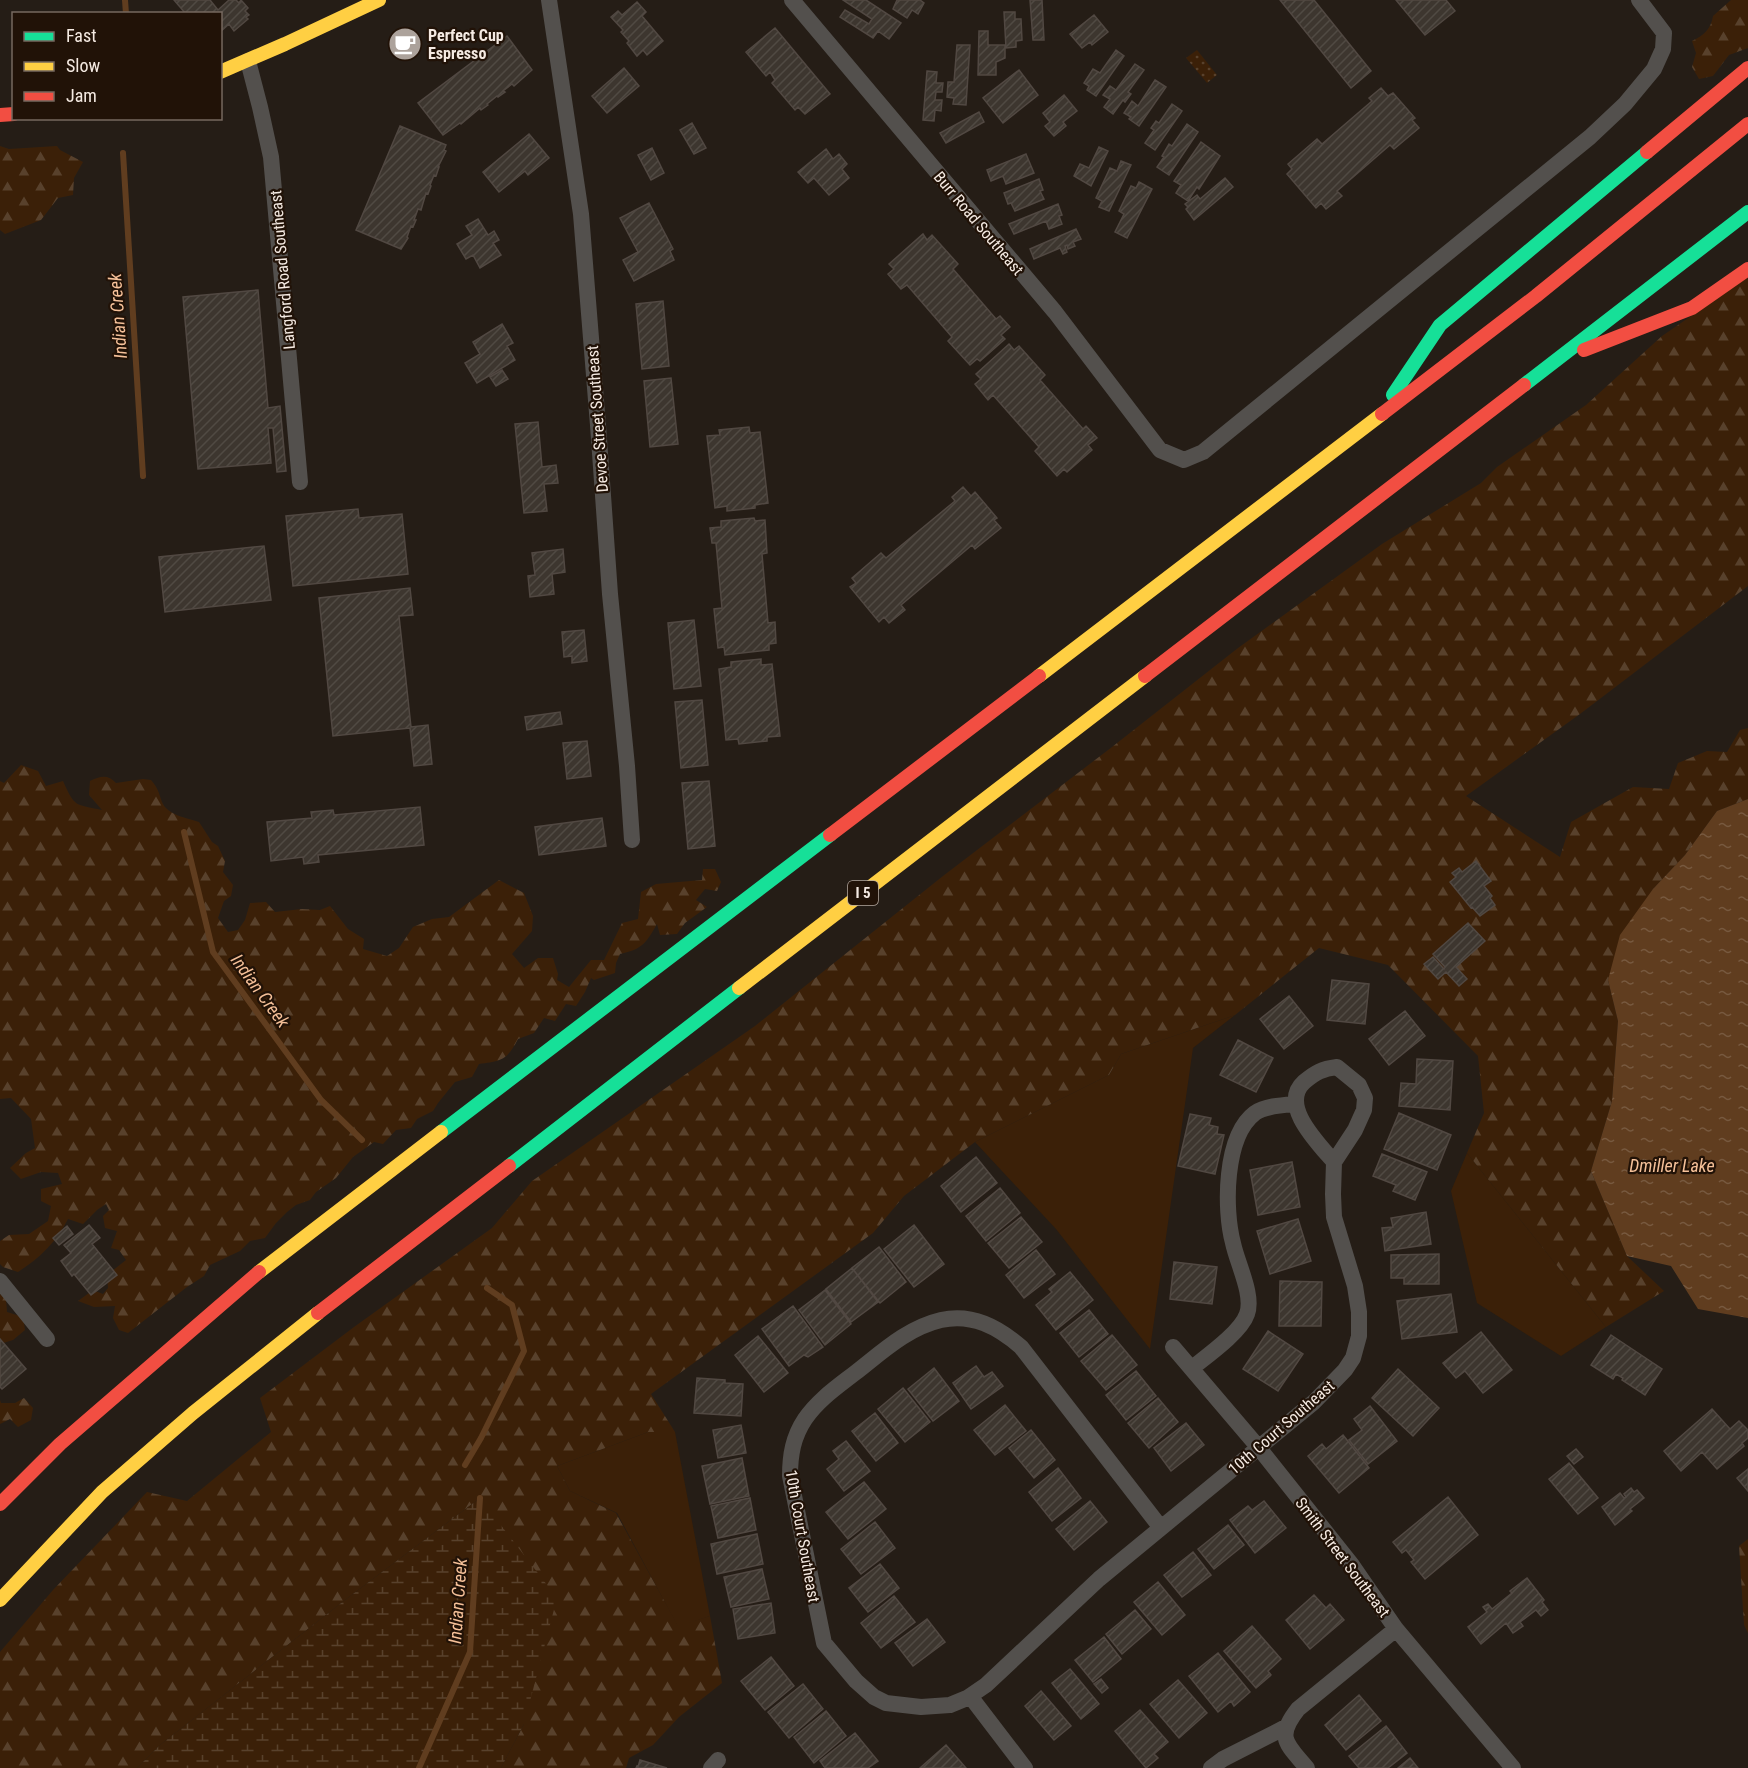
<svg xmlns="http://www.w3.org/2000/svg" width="1748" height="1768" font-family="'Roboto Condensed',sans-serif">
  <defs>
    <pattern id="forest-firs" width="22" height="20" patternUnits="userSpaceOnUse" patternTransform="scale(1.5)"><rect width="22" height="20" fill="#3b2008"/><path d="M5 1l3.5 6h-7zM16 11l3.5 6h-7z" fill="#58412c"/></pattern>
    <pattern id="wetland-marsh" width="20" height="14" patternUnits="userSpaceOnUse" patternTransform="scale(1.5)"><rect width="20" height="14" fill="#3b2008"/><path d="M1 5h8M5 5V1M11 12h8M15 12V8" fill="none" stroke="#58412c"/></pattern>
    <pattern id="park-dots" width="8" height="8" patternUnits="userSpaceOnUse" patternTransform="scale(1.5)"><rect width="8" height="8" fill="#3b2008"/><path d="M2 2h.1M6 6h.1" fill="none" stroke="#58412c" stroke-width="1.8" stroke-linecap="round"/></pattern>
    <pattern id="water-ripples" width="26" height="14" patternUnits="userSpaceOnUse" patternTransform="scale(1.5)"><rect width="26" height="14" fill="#603d1f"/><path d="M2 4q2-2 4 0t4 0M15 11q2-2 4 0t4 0" fill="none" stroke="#77593f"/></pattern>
    <pattern id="building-hatch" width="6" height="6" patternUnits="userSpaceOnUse" patternTransform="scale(1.5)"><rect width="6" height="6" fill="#3d362f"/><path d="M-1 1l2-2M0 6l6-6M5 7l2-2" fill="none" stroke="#504a43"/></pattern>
  </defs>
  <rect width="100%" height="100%" fill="#251d16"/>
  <!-- grass -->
  <path fill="#3b2008" d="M1235,1015l-42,33 -43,301 -94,-120 -81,-87 134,-67 12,-21z
    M1467,1153l139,174 -45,29 -84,-53 -26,-112z
    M648,1432h27l35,184 -32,11 -61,-114 -47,-22 -13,-25z"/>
  <!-- forest -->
  <path fill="url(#forest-firs)" d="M1731,0h17v48l-19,7 -16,21 -14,3 -7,-12 4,-14 -4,-12c12,-6 19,-12 21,-25z
    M0,146l9,3 48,-3 3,4 23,12 -9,16 -1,17 -15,3 -17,22 -36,14 -5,-4z
    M1748,277v309l-168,128 -114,82 94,61 11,-35 62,-35 36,2 9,-26 29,-12 20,1 13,-22 8,-2v71l-31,12 -32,44 -32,34 -45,91 10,41 -6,80 -21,70 36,85 37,35 -58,36 -139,-174 17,-40 -6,-57 -90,-91 -69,-17 -84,67 -114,39 -12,21 -134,67 -71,54 -31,37 -222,161 24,38h-27l-91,34 13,25 46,22 62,113 32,-10 12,67 -43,34 -26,28 -24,13 -3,10h-125l23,-44 -44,-226 -135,102 -185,145 -23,23h-137v-116l53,-62 94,-98 40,9 84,-69 -11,-34 94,-71 138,-99 40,-47 223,-155 188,-150 169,-129 126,-99 144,-104 99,-61 16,-16 89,-62 76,-69z
    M21,765l17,6 8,15 17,-5c12,27 12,23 39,29l-13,-15 1,-14c10,-5 18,-7 26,2l27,-4 8,1c8,10 7,11 11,22 5,13 25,16 37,20l13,20 6,4 7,15 -2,11 10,13 -2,11 -7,5 -6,17 10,14 10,-2 7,-10 5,-17 16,-1 9,10 27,-3 18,1 10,-4 18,23 16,10 -1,10 24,7 12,-8 14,-21 19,-8 17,-2 50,-37 25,13 9,23 -1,15 -20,23 12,14 14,-10h15l5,16 -1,6 12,7 22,-27h13l18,-37 16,-4 3,-27 15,-8 46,-4 1,-11h12l6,13 -4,9 -12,-2 -9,11 11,7 -22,16 -8,11 -17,1 -3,-11c-11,19 -14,25 -37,30l-4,9 -1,10 -21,7 -3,-2 -6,14 -9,14 -10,-2 -11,17 -11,-3 -10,15 -16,6c-11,21 -16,22 -39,25l-7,13 -17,5 -17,21 -5,8 -16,8 -6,9 -15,2 -13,14 -9,-2 -21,15 -17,21 -20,14 -6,8 -14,5 -9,7 -11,11 -11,15 -15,3 -10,10 -30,14 -6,11 -17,11 -59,46 -9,-3 -6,-12 2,-12 -21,1 -16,-6 15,-11 10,4 5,-6 -1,-13 19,-15 -7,-10 -8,-2 6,-17 -12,-3 -2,-12 6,-6 -3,-6 -9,6 -14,14 -15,-5c-11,22 -28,39 -50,53l-15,-5 -3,-3v-23l9,-6 20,-1 19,-13 3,-15 -10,-5v-12l21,-5 -4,-11 -17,-1 -20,7 -11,-11 16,-15 9,-5 -4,-29 -20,-21 -11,1v-318l4,2z
    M0,1294l6,5 1,13 16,5 2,13 -12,10 -13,4z
    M24,1398l9,10 -2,12 -13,7 -8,-8 -10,5v-24l1,3h14z
    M1748,1539v94l-4,-8 -5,-79z"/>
  <!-- wetland -->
  <path fill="url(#wetland-marsh)" d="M480,1498l77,100 -33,126 -23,44h-364l23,-23 185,-145z"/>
  <!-- park -->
  <path fill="url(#park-dots)" d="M1197,50l20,25 -10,8 -21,-25z"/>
  <!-- water -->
  <path fill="url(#water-ripples)" d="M1748,799v519l-50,-9 -27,-43 -44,-10 -36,-85 21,-70 6,-80 -10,-41 12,-45 33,-46 32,-34 32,-44z"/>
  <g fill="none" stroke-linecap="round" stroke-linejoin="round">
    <!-- stream -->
    <path stroke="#603d1f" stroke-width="6" d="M125,0l1,14
      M123,153l20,323
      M184,832l29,120 108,148 41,40
      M465,1465l16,-27 43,-87 -12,-46 -25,-17
      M419,1768l51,-116 10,-154"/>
  </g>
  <!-- building -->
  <path fill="url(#building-hatch)" stroke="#514842" stroke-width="1.5" d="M174,0h36l8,10 11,-10h7l3,3 2,-3 7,8 -3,3 4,4 -3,2 2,2 -14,12 -5,-7 -9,8v-18h-34z
    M843,0h23l35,23 -12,16 -11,-8 -5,7 -33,-21 5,-7 24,14 3,-5z
    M897,0h23l4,3 -6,11 -6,-4 -5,8 -14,-9z
    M1030,0h12l2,40h-11z
    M1280,0h34l57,71 -20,17z
    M1396,0h50l9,11 -30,24z
    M637,2l9,10 -4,4 21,25 -16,14 -4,-5 -6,6 -10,-13 2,-2 -8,-9 2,-2 -12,-13 7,-6 4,4z
    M1004,12h11v7h6l1,21 -6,1v6l-10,1z
    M1094,15l14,17 -16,13 -2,-3 -8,6 -12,-14z
    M775,28l55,66 -25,20 -7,-7 -3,3 -23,-27 3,-3 -5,-8 -4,4 -20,-24z
    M979,31h9v14h17v13l-9,4v13h-18z
    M507,36l25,34 -18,16 -2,-2 -9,7 2,1 -7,5 -1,-1 -10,8 1,1 -7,5 -1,-2 -19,16 -1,-1 -17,12 -25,-32z
    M407,38l1,2 4,-2 4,8 -14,6 -4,-9z
    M957,45h13l-4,60 -13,-1 1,-6 -7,-1 1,-15h6z
    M1116,50l8,6 -28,40 -9,-6 2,-4 -5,-3 9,-14 7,4z
    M1135,64l9,6 -16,22 3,2 -6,8 -2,-2 -10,14 -9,-7 6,-8 -7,-4 7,-9 6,4z
    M624,68l15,18 -32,27 -15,-17z
    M1019,70l19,25 -35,28 -20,-25z
    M927,71l10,1 -1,11h7l-1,9h-6l-1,8h7l-1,11 -6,-1 -1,11 -11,-1z
    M1155,80l11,7 -27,39 -10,-7 2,-2 -7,-4 8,-12 6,5z
    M1381,88l7,8 5,-3 22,25 -3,2 7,8 -25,21 -4,-4 -53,46 5,5 -16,13 -5,-6 -5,5 -29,-34 5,-5 -4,-5 29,-25 5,5 50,-43 -3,-3z
    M1064,95l13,16 -14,11 3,4 -12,10 -9,-10 5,-4 -7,-9z
    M1172,104l10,7 -27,39 -10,-7 9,-13 -3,-2 5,-7 3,2z
    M979,112l5,10 -38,21 -6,-10z
    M692,123l14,25 -12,6 -14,-24z
    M1187,124l11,8 -29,43 -12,-8 7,-10 -2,-1 7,-12 3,2z
    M400,126l46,19 -2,5 2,1 -8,16h1l-3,9 -2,-1 -4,10 1,1 -3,8 -2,-1 -5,17 -3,-1 -4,11h2l-3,7 -2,-1 -4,11 1,1 -7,11 -45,-19z
    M529,134l20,24 -21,17 -3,-4 -26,21 -16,-20z
    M1201,142l19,14 -21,33 -2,-2 -9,14 -12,-8 5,-8 -7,-4z
    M1099,147l9,4 -17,35 -17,-10 6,-12 9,4z
    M652,148l12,25 -13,7 -13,-25z
    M826,149l7,10 6,-5 8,10 -5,5 7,9 -20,17 -15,-17 -6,5 -10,-11z
    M1026,154l8,19 -28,11 -3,-8 -12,5 -4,-11z
    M1121,161l10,4 -22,46 -10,-4 3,-6 -6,-3 14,-30 7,3z
    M1225,178l8,9 -39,33 -8,-11 2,-2 -3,-3 12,-9 3,4z
    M1039,179l4,11 -3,1 4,8 -29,12 -4,-8 -3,1 -4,-11z
    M1139,182l13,7 -25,49 -12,-6 9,-18 -5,-3 12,-25 5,2z
    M649,203l24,46 -3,2 4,9 -40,21 -11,-21 15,-8 -18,-34z
    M1058,204l4,11 -3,1 3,8 -13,5 -3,-8 -32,13 -5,-10z
    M478,219l10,16 6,-4 5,9 -6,3 8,12 -21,13 -7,-13 -7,4 -9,-15 15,-9 -6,-9z
    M1076,229l5,10 -8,3 2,4 -7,3 -1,-4 -2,1 2,6 -4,2 -3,-6 -26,11 -4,-10z
    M923,234l4,6 5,-5 26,29 -5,5 43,50 4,-3 10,11 -9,8 4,4 -25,22 -3,-2 -7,6 -22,-24 4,-4 -45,-52 -6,4 -13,-15 6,-5 -5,-5z
    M258,290l10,118 12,-2 6,65 -9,1 -4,-44h-5l3,35 -73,6 -15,-172z
    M663,301l6,65 -27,3 -6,-65z
    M502,324l11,19 -6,3 8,14 -38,23 -12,-20 15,-9 -7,-12z
    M1009,344l5,6 5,-4 26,29 -5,5 43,49 3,-3 11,12 -9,7 4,5 -25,22 -3,-3 -7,7 -22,-25 4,-4 -46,-52 -5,5 -13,-16 6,-5 -5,-5z
    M502,370l6,9 -12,7 -6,-9z
    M671,378l7,66 -28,3 -6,-66z
    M538,422l4,45 14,-2 2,18 -14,1 3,27 -23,2 -9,-89z
    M749,427l1,6 10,-1 8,71 -13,2v3l-28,3v-5l-12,2 -8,-72 13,-1 -1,-5z
    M963,487l8,9 4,-4 22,26 -3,2 7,8 -26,21 -3,-4 -71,60 4,5 -16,13 -5,-6 -5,5 -29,-35 6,-4 -4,-5 29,-25 5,5 69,-57 -3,-4z
    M358,509l1,9 43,-4 6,60 -115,12 -7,-70z
    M754,518l1,3 10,-1 2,33 -5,1 6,69 7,-1 1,21 -7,1v6l-44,5 -1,-8 -6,1 -4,-39 8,-1 -6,-65h-4l-2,-15 11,-1v-6z
    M264,546l7,54 -106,12 -6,-55z
    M563,549l2,23 -13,2 2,20 -24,3 -2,-21 7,-1 -3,-22z
    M410,588l3,27 -14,1 12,111 17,-2 4,39 -18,2 -4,-38 -77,8 -14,-138z
    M694,620l7,66 -27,3 -6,-66z
    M584,630l3,31 -15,2v-7l-8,1 -2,-25z
    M761,659v6l11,-1 8,72 -13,1v4l-28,3 -1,-5 -12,1 -7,-71 12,-2v-5z
    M702,700l6,65 -27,3 -6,-66z
    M560,712l2,12 -35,6 -2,-13z
    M587,741l4,35 -24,3 -4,-36z
    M709,781l6,65 -27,3 -6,-66z
    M420,807l4,38 -106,10 1,7 -15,2 -1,-7 -32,4 -4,-39 45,-4 -1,-6 22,-2 1,5z
    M602,818l4,28 -67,9 -4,-28z
    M1476,861l15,20 -7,5 8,10 -2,2 5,7 -15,11 -8,-9 -1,1 -21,-26 6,-5 -4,-4 7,-5 3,4z
    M1468,923l17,18 -29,26 11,12 -8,7 -13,-14 -8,7 -14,-15 9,-7 11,12 1,-2 -12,-13z
    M1332,980l37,4 -4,40 -38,-4z
    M1289,996l24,30 -29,23 -24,-30z
    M1405,1011l20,25 -36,29 -20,-26z
    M1238,1040l35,18 -17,34 -36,-17z
    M1417,1059l36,2 -3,49 -51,-4 2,-23 15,1z
    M1399,1113l52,22 -14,35 -53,-21z
    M1190,1114l21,4 -2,7 9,2 -1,7 7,1 -9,39 -37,-8z
    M1382,1154l45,18 -12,28 -22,-9 3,-6 -23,-9z
    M976,1157l21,26 -36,29 -20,-26z
    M1292,1162l8,45 -42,8 -8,-45z
    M1000,1188l20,25 -34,28 -20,-25z
    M1426,1212l5,32 -46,7 -3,-23 11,-1 -2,-9z
    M1021,1217l21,25 -33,26 -21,-25z
    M1298,1219l13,42 -41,13 -13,-43z
    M89,1225l11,13 -8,6 25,31 -26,20 -17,-21 -2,2 -11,-15 10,-8 -7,-8z
    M914,1225l30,39 -30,23 -30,-38z
    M67,1226l6,8 -14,11 -6,-7z
    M879,1247l27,35 -26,21 -28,-35z
    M1036,1250l19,24 -31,24 -18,-23z
    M1439,1254v30h-35v-6h-13v-23z
    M1174,1262l43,5 -5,37 -42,-5z
    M852,1268l26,34 -27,20 -25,-33z
    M1070,1272l23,28 -37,30 -20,-25 16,-13 -3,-3z
    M1280,1281l42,1 -1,44h-42z
    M825,1290l26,34 -26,21 -26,-35z
    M1451,1294l6,38 -55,7 -5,-38z
    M793,1306l30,41 -15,10 -4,-2 -15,11 -27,-37z
    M1089,1310l19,24 -29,23 -19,-24z
    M1268,1331l35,23 -25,37 -35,-22z
    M1481,1332l31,38 -29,23 -18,-22 -9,7 -13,-15z
    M1112,1335l25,30 -31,25 -25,-29z
    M1611,1335l51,34 -17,26 -23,-15 1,-2 -7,-4 -3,5 -22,-14z
    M758,1336l30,37 -24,19 -29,-37z
    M0,1339l26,30 -24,20 -2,-2z
    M976,1366l8,11 8,-5 11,14 -32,23 -18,-26z
    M934,1368l25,33 -26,20 -25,-32z
    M1398,1369l41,39 -26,28 -41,-38z
    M1136,1371l20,25 -30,24 -20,-25z
    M697,1378l28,2v3l18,1 -2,32 -47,-3z
    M903,1388l27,34 -25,20 -27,-33z
    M1158,1398l20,24 -29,26 -21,-25z
    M1005,1405l21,26 -31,24 -21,-25z
    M1370,1406l27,35 -29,23 -19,-24 13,-10 -8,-11z
    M1712,1409l18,20 9,-8 9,9v8l-6,5 2,3 -27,23 -15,-17 -21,19 -17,-20z
    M875,1413l23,30 -22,18 -24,-30z
    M1186,1423l18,22 -33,26 -17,-23z
    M741,1425l5,28 -28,5 -5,-28z
    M1031,1430l24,30 -21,18 -25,-30z
    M1343,1435l26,33 -30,25 -31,-37 14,-12 4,5z
    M846,1441l24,30 -26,20 -17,-22 12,-10 -6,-8z
    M1576,1449l7,8 -9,7 -7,-8z
    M742,1458l7,38 -39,8 -8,-38z
    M1569,1463l29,35 -20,16 -29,-35z
    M1058,1468l23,30 -29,23 -23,-29z
    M1748,1469v22l-11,-13z
    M864,1482l22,27 -38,30 -22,-27z
    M1631,1488l3,4 3,-2 7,8 -14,11 2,2 -17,14 -13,-18 18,-14 4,5 2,-1 -2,-3z
    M1448,1497l30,38 -53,44 -14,-17 3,-2 -8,-10 -4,3 -9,-11z
    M750,1498l6,32 -38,8 -7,-32z
    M1090,1501l17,21 -33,28 -18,-21z
    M1264,1501l22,27 -31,25 -25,-33 18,-14 4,4z
    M875,1522l20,26 -34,26 -20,-25z
    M1228,1525l16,20 -30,24 -16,-20z
    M757,1534l6,30 -46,10 -6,-30z
    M1193,1552l18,23 -29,22 -18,-22z
    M880,1564l19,24 -31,24 -19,-24z
    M762,1569l7,30 -38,8 -7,-30z
    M1527,1578l17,22 -2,2 6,8 -7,6 -5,-6 -16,12 3,4 -10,7 -7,-10 -25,21 -13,-17 19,-15 -4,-5 5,-3 4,5 20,-16 -2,-2z
    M1158,1582l27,33 -23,20 -28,-33z
    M1314,1595l12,13 4,-4 14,16 -34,29 -24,-29z
    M894,1596l21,26 -34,26 -20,-25z
    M771,1603l4,30 -37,6 -5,-30z
    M1135,1610l16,19 -29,25 -16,-20z
    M927,1619l18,23 -32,24 -18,-23z
    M1252,1626l29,33 -13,12 3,4 -15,13 -32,-37z
    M1104,1637l17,22 -28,23 -18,-22z
    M1218,1653l32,39 -16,14 -3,-5 -13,11 -29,-36z
    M771,1657l23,29 -29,24 -24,-29z
    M1070,1669l29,35 -18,15 -29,-36z
    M1101,1679l7,9 -6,5 -8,-9z
    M1178,1680l29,33 -28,25 -29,-34z
    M803,1684l20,25 -34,29 -21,-26z
    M1041,1691l30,35 -17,14 -29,-34z
    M1359,1695l22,26 -35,29 -21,-25z
    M1140,1710l28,32 -14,12 4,4 -12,10 -31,-37z
    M826,1711l20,25 -32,27 -20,-26z
    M1386,1726l21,27 -19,15h-29l-10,-12z
    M855,1733l23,28 -10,7h-43l-5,-7z
    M946,1745l20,23h-46z
    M1410,1758l8,10h-20z
    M640,1760l27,8h-31l1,-2 1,1z"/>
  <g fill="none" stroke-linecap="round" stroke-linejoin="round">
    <!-- street -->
    <path stroke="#53504d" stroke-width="16" d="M549,0l32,214 17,211 12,169 17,172 5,74
      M792,0l263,312 105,138 24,10 19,-8 387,-315 35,-33 29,-35 9,-20 1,-16 -25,-33
      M248,61l12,46 11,50 29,325
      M0,1281l47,58
      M1173,1347l86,101 93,117 44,64 117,139
      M1192,1368c15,-12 49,-36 55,-54 7,-19 -10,-51 -14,-71 -9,-33 -9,-107 22,-130 10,-7 27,-8 40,-9
      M1161,1528l-140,-181c-23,-20 -49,-34 -80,-27 -34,8 -59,32 -86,53 -18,14 -37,27 -50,46 -12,18 -15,36 -15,57l34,167 32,38 18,16 12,6 35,4 29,-2 17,-7 19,-13 113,-106 215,-177 31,-32 8,-12 6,-22v-24l-4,-26 -21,-69 -1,-23 1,-32 21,-32 9,-20 1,-12 -6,-13 -22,-18c-15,2 -21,5 -33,15 -25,23 14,61 30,80
      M970,1696l55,72
      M711,1768l7,-8
      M1211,1768l12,-9 63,-32
      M1307,1768c-20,-24 -32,-30 -9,-59l98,-80"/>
    <!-- fast -->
    <path stroke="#16e098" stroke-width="14" d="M1524,385l224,-173
      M1393,395l47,-70 207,-173
      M441,1132l389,-297
      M509,1166l230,-178"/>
    <!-- slow -->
    <path stroke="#ffcf43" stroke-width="14" d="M220,72l65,-28 94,-44
      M1039,676l343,-262
      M739,988l406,-312
      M259,1272l182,-140
      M0,1600l102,-108 91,-79 125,-100"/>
    <!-- jam -->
    <path stroke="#f24e42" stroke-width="14" d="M0,115l14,-1
      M1647,152l101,-84
      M1584,350l108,-42 56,-39
      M1382,414l154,-118 212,-172
      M1145,676l379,-291
      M830,835l209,-159
      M318,1313l191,-147
      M0,1504l60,-60 199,-172"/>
  </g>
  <!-- icons -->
  <defs>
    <symbol id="cafe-disc" viewBox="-11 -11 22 22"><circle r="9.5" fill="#aca29b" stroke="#211207"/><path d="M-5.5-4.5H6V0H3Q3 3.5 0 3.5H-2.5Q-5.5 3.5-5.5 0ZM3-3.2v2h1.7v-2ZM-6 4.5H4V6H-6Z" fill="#fff"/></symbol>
  </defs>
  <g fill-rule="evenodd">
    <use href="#cafe-disc" x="386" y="25" width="38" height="38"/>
  </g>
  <g text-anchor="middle" stroke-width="4.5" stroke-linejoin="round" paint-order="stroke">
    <!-- shield labels -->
    <rect fill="#211207" stroke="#b5a9a0" stroke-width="1.5" x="848" y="881" width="30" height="24" rx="4.5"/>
    <g font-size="15" font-weight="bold" fill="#f5eae2">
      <text x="863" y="898">I 5</text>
    </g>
    <!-- poi labels -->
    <g font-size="16" font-weight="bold" fill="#f5eae2" stroke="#211207" text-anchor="start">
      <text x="428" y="41">Perfect Cup<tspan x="428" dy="18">Espresso</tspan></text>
    </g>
    <!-- street labels -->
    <g font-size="16" fill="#f5eae2" stroke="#211207">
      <text transform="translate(979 223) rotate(50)" y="6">Burr Road Southeast</text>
      <text transform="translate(282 270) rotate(-95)" y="6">Langford Road Southeast</text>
      <text transform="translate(597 419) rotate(-94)" y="6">Devoe Street Southeast</text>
      <text transform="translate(1281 1427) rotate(-41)" y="6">10th Court Southeast</text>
      <text transform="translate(803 1536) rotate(80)" y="6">10th Court Southeast</text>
      <text transform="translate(1343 1557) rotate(53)" y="6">Smith Street Southeast</text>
    </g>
    <!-- water labels -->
    <g font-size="18" font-style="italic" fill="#f6c199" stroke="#211207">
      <text transform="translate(118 316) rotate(-94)" y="6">Indian Creek</text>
      <text transform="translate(260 991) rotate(54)" y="6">Indian Creek</text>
      <text x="1672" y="1172">Dmiller Lake</text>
      <text transform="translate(458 1601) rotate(-86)" y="6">Indian Creek</text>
    </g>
  </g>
  <!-- legend -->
  <rect x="12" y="12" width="210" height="108" fill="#211207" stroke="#76685f" stroke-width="1.5"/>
  <rect x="24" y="32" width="30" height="9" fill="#16e098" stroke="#76685f" stroke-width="1.5"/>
  <text x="66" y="42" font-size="18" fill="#f5eae2">Fast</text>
  <rect x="24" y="62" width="30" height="9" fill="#ffcf43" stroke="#76685f" stroke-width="1.5"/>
  <text x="66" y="72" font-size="18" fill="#f5eae2">Slow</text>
  <rect x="24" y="92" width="30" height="9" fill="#f24e42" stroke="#76685f" stroke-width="1.5"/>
  <text x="66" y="102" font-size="18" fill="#f5eae2">Jam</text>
</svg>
